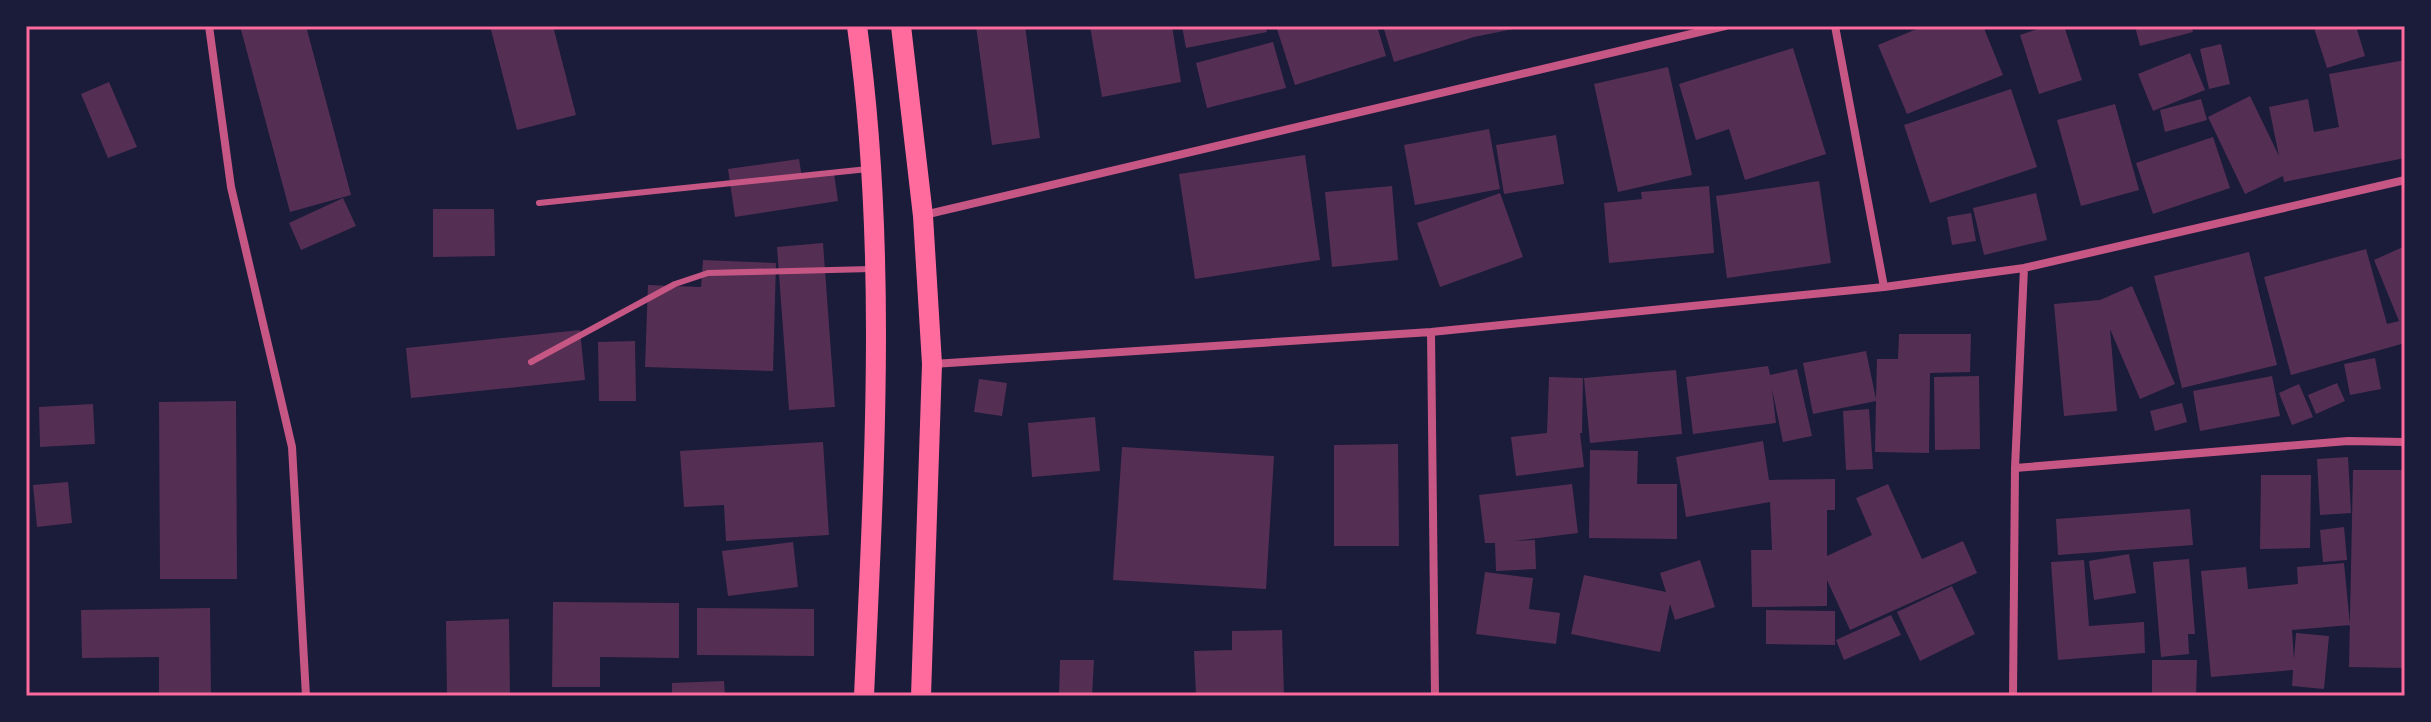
<svg xmlns="http://www.w3.org/2000/svg" width="2431" height="722" font-family="'Fira Sans',sans-serif">
  <rect width="100%" height="100%" fill="#1b1b3a"/>
  <!-- building -->
  <path fill="#542f53" d="M240,26h66l45,169 -61,17z
    M490,26h63l23,89 -59,15z
    M976,26h49l15,112 -48,7z
    M1090,26h42v3l40,-3 9,56 -79,15z
    M1182,26h83l2,6 -81,16z
    M1276,26h101l9,30 -91,29z
    M1383,26h140v1l-49,10 -80,25z
    M1924,26h59l20,49 -96,39 -29,-69z
    M2047,26h17l18,54 -43,14 -19,-59z
    M2135,26h56l2,6 -53,14z
    M2321,26h35l9,30 -38,12 -13,-40z
    M1273,42l13,46 -79,20 -11,-45z
    M2221,44l9,40 -21,5 -9,-40z
    M1793,48l33,106 -81,26 -16,-51 -33,11 -17,-56z
    M2190,53l15,37 -52,21 -15,-37z
    M2405,60v98l-121,24 -1,-6 -38,18 -37,-77 42,-21 29,60 -10,-49 39,-8 6,33 25,-5 -10,-53z
    M1668,67l24,108 -74,17 -24,-108z
    M109,82l28,65 -29,11 -27,-64z
    M2011,89l26,78 -107,36 -26,-78z
    M2201,99l6,21 -42,12 -5,-22z
    M2115,104l24,86 -58,16 -24,-86z
    M1489,129l11,60 -85,16 -11,-60z
    M1556,135l8,49 -60,10 -8,-49z
    M2213,137l17,51 -77,26 -17,-51z
    M1305,155l15,105 -125,19 -16,-105z
    M799,159l3,19 32,-5 4,28 -103,16 -7,-48z
    M1819,181l12,82 -104,15 -11,-82z
    M1392,186l6,74 -66,7 -7,-75z
    M1709,186l5,67 -105,10 -5,-60 38,-4 -1,-7z
    M1500,193l23,64 -83,30 -23,-64z
    M2036,193l11,47 -63,15 -11,-47z
    M343,198l13,28 -55,24 -12,-27z
    M433,209h61l1,47 -62,1z
    M1971,213l5,28 -24,4 -5,-28z
    M823,243l12,164 -46,3 -12,-163z
    M2403,247l2,96 -114,32 -27,-98 102,-28 21,75 12,-3 -25,-61z
    M2249,252l28,113 -95,23 -28,-112z
    M703,260l73,3 -3,108 -128,-4 3,-82 53,2z
    M2132,286l43,98 -35,15 -30,-70 7,82 -53,5 -10,-112 46,-4z
    M580,330l5,50 -174,18 -5,-50z
    M1899,334h72l-1,38 -40,1 -1,80 -54,-1 1,-51 -63,13 -10,-51 63,-12 10,48 1,-40h21z
    M635,341l1,60h-37l-1,-59z
    M2375,358l6,31 -31,6 -6,-31z
    M1768,366l2,9 27,-6 15,67 -29,6 -11,-53 4,34 -83,11 -7,-57z
    M1676,370l6,64 -92,9 -6,-65z
    M1979,376l1,73 -45,1 -1,-73z
    M2272,376l8,40 -80,15 -7,-40z
    M1549,377l34,1 -1,55h-2l4,34 -68,9 -5,-39 36,-4z
    M979,379l28,4 -5,33 -28,-4z
    M2337,383l8,18 -29,13 -8,-19z
    M2299,384l14,33 -21,8 -13,-32z
    M236,401l1,178h-77l-1,-177z
    M2182,403l5,19 -32,9 -5,-20z
    M93,404l2,40 -55,3 -1,-40z
    M1869,409l4,60 -27,1 -3,-59z
    M1095,417l5,54 -68,6 -4,-54z
    M1763,441l6,39 66,-1v31h-8v46l45,-21 -16,-37 32,-14 34,75 41,-18 14,32 -127,57 -23,-50v26l-75,1 -1,-57h21l-2,-48 -84,15 -10,-60z
    M823,442l6,93 -103,6 -2,-36 -40,2 -4,-56z
    M1398,444l1,102h-65v-101z
    M1122,447l152,9 -8,133 -153,-9z
    M1590,450l48,1 -1,33h40v55l-88,-1z
    M2348,457l3,56 -31,2 -3,-56z
    M2353,470h52v198l-56,-1z
    M2261,475h50l-1,73 -50,1z
    M68,482l4,41 -35,4 -4,-42z
    M1572,484l6,49 -65,8 22,-1 1,29 -40,2 -1,-28h-10l-6,-48z
    M2190,509l3,36 -135,10 -2,-36z
    M2344,527l3,33 -24,2 -3,-32z
    M793,542l5,45 -70,9 -6,-45z
    M2129,554l7,39 -42,7 -5,-39z
    M2189,559l6,75h-7l1,20 -28,3 -8,-95z
    M1700,560l15,47 -40,13 -5,-16 -10,48 -89,-18 13,-59 82,17 -6,-19z
    M2084,560l5,66 55,-4 1,31 -87,7 -7,-98z
    M2344,563l6,62 -58,5 2,29 2,-26 33,3 -5,53 -32,-3 1,-16 -82,7 -10,-106 45,-4 2,22 50,-5 -1,-17z
    M1485,572l48,6 -4,31 31,4 -4,31 -80,-10z
    M1952,586l23,48 -55,27 -23,-49z
    M553,602l126,1v55l-79,-1v30h-48z
    M210,608l1,88h-52v-39l-77,1 -1,-48z
    M697,608l117,1v47l-117,-1z
    M1766,610l69,1v34l-69,-1z
    M1891,615l10,20 -57,25 -8,-20z
    M509,619l1,77h-63l-1,-75z
    M1282,630l2,66h-88l-2,-45 38,-1v-19z
    M1060,660h34l-2,36h-33z
    M2152,660h45l-1,36h-44z
    M724,681l1,15h-53v-13z"/>
  <g fill="none" stroke-linecap="round" stroke-linejoin="round">
    <!-- service -->
    <path stroke="#c65784" stroke-width="6" d="M539,203l329,-34
      M531,362l144,-78 33,-11 163,-4"/>
    <!-- minor -->
    <path stroke="#c65784" stroke-width="8" d="M209,26l22,161 61,260 14,249
      M1835,26l49,261
      M924,215l801,-189
      M1431,332l4,364
      M933,364l498,-32 453,-45 140,-19 381,-88
      M2015,468l333,-27 57,1
      M2013,696l2,-228 9,-200"/>
    <!-- primary -->
    <path stroke="#ff6b9d" stroke-width="20" d="M857,26c31,222 17,447 7,670
      M901,26l22,190 9,148 -11,332"/>
  </g>
  <!-- border -->
  <rect width="2431" height="722" fill="none" stroke="#1b1b3a" stroke-width="56"/>
  <rect x="28" y="28" width="2375" height="666" fill="none" stroke="#ff6b9d" stroke-width="3"/>
</svg>
